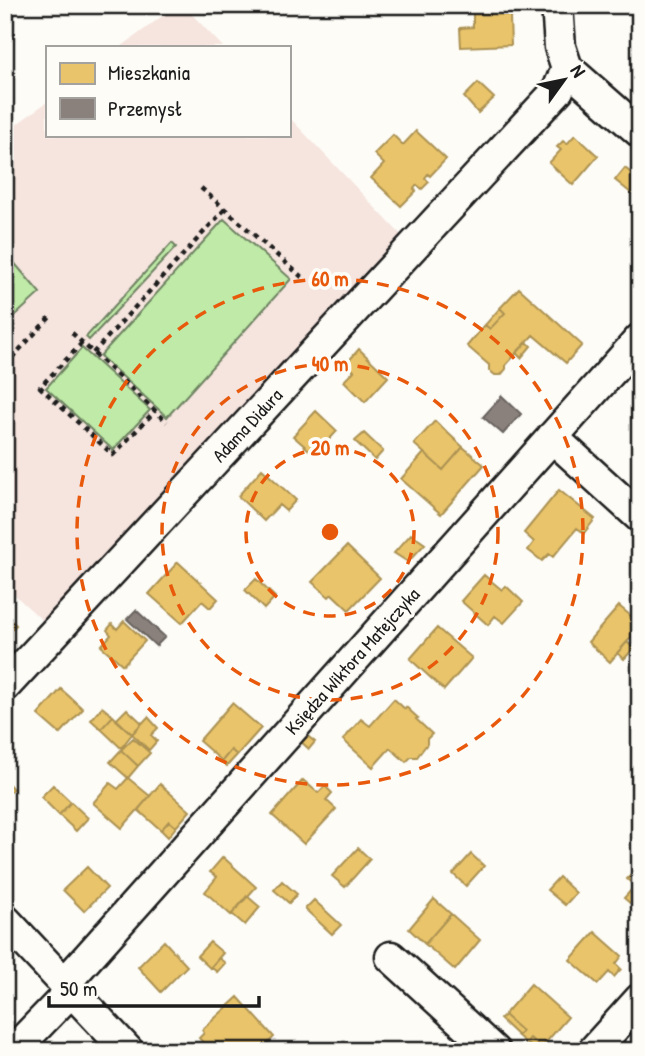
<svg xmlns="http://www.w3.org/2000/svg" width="645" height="1056" font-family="'Patrick Hand',sans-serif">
  <rect width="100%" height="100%" fill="#fdfcf7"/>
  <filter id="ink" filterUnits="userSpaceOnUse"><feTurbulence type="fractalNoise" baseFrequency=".0143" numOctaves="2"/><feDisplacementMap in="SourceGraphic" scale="14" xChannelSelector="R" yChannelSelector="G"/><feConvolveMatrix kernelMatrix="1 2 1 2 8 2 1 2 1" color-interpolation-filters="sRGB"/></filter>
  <g filter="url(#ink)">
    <!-- built -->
    <path fill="#f6e4de" d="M177,5h6l40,42h-102z
      M47,102v33h242v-18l115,121 -361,383 -38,-35v-453z"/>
    <!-- green -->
    <path fill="#bfeaa7" stroke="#6e8362" stroke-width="2" d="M224,219l67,60 -124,138 -67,-61z
      M172,243l4,4 -87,93 -3,-3z
      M5,252l35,41 -35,32z
      M82,348l68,62 -37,40 -67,-62z"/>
    <!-- homes -->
    <path fill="#e9c46a" stroke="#ac9253" stroke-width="2" d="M516,7v9l-6,1 1,28 -50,2 -1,-19 13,-1v-18z
      M478,83l16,15 -16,15 -14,-16z
      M416,131l30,28 -16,17 -2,-2 -3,4 4,4 -7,7 -5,-4 -3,4 2,2 -15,15 -30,-28 13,-14 -10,-10 19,-19 10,10z
      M575,135l23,21 -25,29 -24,-22 12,-13 -4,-3 6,-6 4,3z
      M625,168l15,12v15l-3,3 -22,-18z
      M519,288l63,57 -16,18 -33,-28 -27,30v4l-5,6h-6l-6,-5v-5l-22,-19 18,-21 5,4 15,-16 -5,-5z
      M500,308l5,5 -15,16 -5,-4z
      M527,342l4,4 -10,12 -5,-5z
      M359,349l29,28 -23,25 -21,-21 10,-10 -8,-7z
      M316,411l21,20 -22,24 -22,-19z
      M435,421l28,26 -20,23 -29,-26z
      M364,433l19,18 -8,9 -20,-19z
      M463,447l21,18 -43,49 -40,-35 23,-26 19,17z
      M262,469l34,31 -10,11 -7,-6 -15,16 -26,-25z
      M559,490l36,29 -11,14 -7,-5 -24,29 -4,-3 -7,7 -14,-11 6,-8 -10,-9z
      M411,534l14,10 -17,18 -14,-9z
      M347,546l33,32 -31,32 -17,-16 -3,3 -17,-15z
      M178,562l40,37 -8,9 -8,-7 -20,22 -33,-29z
      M484,575l18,15 4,-4 17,16 -19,21 -9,-7 -7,9 -27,-24z
      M256,579l19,18 -11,12 -19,-19z
      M619,606l12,10 3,-3 6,5v9l-30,35 -22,-20z
      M5,615l11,10 -11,11z
      M124,621l21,20 -22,24 -22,-19 10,-11 -4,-5 5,-6 5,5z
      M437,628l35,30 -28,32 -34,-31z
      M627,642l7,6 -10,11 -7,-6z
      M61,689l22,20 -23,25 -22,-19z
      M394,699l11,10 1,-2 12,11 -2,1 16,15 -5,5v5l-10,13h-6l-5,5 -16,-14 -17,19 -30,-27 18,-21 9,7z
      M232,703l29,25 -24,27 -6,-5 -9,11 -23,-20z
      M102,707l11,9 -12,13 -10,-9z
      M127,709l15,14 -10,11 -16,-14z
      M113,716l19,18 -11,14 -20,-19z
      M148,717l10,11 -7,7 6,6 -8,9 -17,-16z
      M305,734l10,8 -6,7 -10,-9z
      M133,738l17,15 -12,13 -17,-16z
      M121,750l17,16 -10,12 -18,-16z
      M231,750l6,5 -10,11 -5,-5z
      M128,778l22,18 -28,32 -29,-25 17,-20 8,6z
      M5,780l8,9 -8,7z
      M303,780l15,13 7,-7 7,7 -6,7 10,9 -32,35 -32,-29z
      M160,784l30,27 -14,16 -7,-6 -8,9 -23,-20z
      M53,785l18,17 -12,13 -18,-18z
      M71,802l17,16 -12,13 -17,-16z
      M169,821l7,6 -8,10 -7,-7z
      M358,848l12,11 -25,28 -13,-11z
      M471,854l13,12 -18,20 -13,-12z
      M223,857l33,30 -25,28 -26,-23 12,-15 -7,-5z
      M640,866v25l-13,-12z
      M87,867l20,21 -23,23 -21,-21z
      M559,877l17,16 -11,12 -18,-15z
      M282,881l15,13 -8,9 -15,-13z
      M635,886l5,5v21l-16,-14z
      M247,896l13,11 -15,18 -13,-11z
      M434,899l17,15 -26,30 -16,-15z
      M314,900l27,25 -9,9 -27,-25z
      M451,914l29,26 -25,30 -30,-26z
      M595,932l27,24 -6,8 5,5 -7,8 -5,-5 -11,12 -28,-24z
      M164,941l23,25 -26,26 -23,-25z
      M210,942l13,11 -13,15 -13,-12z
      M219,958l6,5 -8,9 -6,-5z
      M531,984l37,33 -27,31 -11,-10 -4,5 -8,-7 4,-5 -18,-16z
      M238,997l36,40 -14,14h-50l-11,-13 5,-5 -2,-3z
      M504,1015l18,16 -4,5 -18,-17z
      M530,1038l11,10 -3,3 -12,-8z"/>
    <!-- industry -->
    <path fill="#8a817c" stroke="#69635f" stroke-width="2" d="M502,396l19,18 -18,20 -20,-17z
      M136,610l29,27 -9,9 -29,-27z"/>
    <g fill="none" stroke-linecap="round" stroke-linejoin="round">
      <defs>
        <path id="minor" d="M557,5l3,42 7,21 73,64
          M552,437l88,80
          M5,686l553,-596 9,-22
          M5,920l123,131
          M391,957l103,94
          M65,983l575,-644
          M13,1051l58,-60
          M593,1051l47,-52"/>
      </defs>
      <!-- minor casing -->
      <use href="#minor" stroke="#1c1c1c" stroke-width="35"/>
      <!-- path -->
      <path stroke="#1c1c1c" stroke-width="4.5" stroke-dasharray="5 5" stroke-linecap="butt" d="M201,188l102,90
        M72,333l95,89
        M82,343l-42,44 73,68 42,-44
        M93,353l132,-144
        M5,365l48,-51"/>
      <!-- minor -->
      <use href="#minor" stroke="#fdfcf7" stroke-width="30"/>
    </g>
  </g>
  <!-- distance rings -->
  <g fill="none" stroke="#e8590c" stroke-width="3.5" stroke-dasharray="12 9">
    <circle cx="330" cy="532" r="84"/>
    <circle cx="330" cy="532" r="168"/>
    <circle cx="330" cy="532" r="253"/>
  </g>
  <g text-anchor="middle" stroke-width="7" stroke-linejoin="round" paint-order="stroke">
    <!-- street labels -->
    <g font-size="19" fill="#1c1c1c" stroke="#fdfcf7">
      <text transform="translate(247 425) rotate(-47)" y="7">Adama Didura</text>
      <text transform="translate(352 661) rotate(-48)" y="7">Księdza Wiktora Matejczyka</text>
    </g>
  </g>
  <circle cx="330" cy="532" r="10" fill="#e8590c" stroke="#fdfcf7" stroke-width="3.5"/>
  <g font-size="21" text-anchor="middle" font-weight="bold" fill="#e8590c" stroke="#fdfcf7" stroke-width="7" stroke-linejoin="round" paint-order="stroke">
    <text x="330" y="286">60 m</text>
    <text x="330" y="371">40 m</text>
    <text x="330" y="455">20 m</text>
  </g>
  <!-- margin -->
  <rect width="645" height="1056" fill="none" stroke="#fdfcf7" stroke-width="28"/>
  <rect x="14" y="14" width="617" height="1028" fill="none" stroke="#1c1c1c" stroke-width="2.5" filter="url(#ink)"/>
  <!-- legend -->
  <rect x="46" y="46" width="245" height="91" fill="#fdfcf7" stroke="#a3a29f" stroke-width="2"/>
  <rect x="60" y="63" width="35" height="21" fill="#e9c46a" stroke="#a3a29f" stroke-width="2"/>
  <text x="108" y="80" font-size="21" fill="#1c1c1c">Mieszkania</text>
  <rect x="60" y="98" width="35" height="21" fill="#8a817c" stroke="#a3a29f" stroke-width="2"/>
  <text x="108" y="116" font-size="21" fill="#1c1c1c">Przemysł</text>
  <!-- north arrow -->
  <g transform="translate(564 80) rotate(57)" stroke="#fdfcf7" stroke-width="5" paint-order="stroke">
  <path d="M0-5L12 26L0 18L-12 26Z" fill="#1c1c1c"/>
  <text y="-10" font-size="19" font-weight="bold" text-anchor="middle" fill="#1c1c1c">N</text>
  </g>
  <!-- scale -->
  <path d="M49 996v10h210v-10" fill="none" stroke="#1c1c1c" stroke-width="3.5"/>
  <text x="60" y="996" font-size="21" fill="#1c1c1c" stroke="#fdfcf7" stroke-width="5" paint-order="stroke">50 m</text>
</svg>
